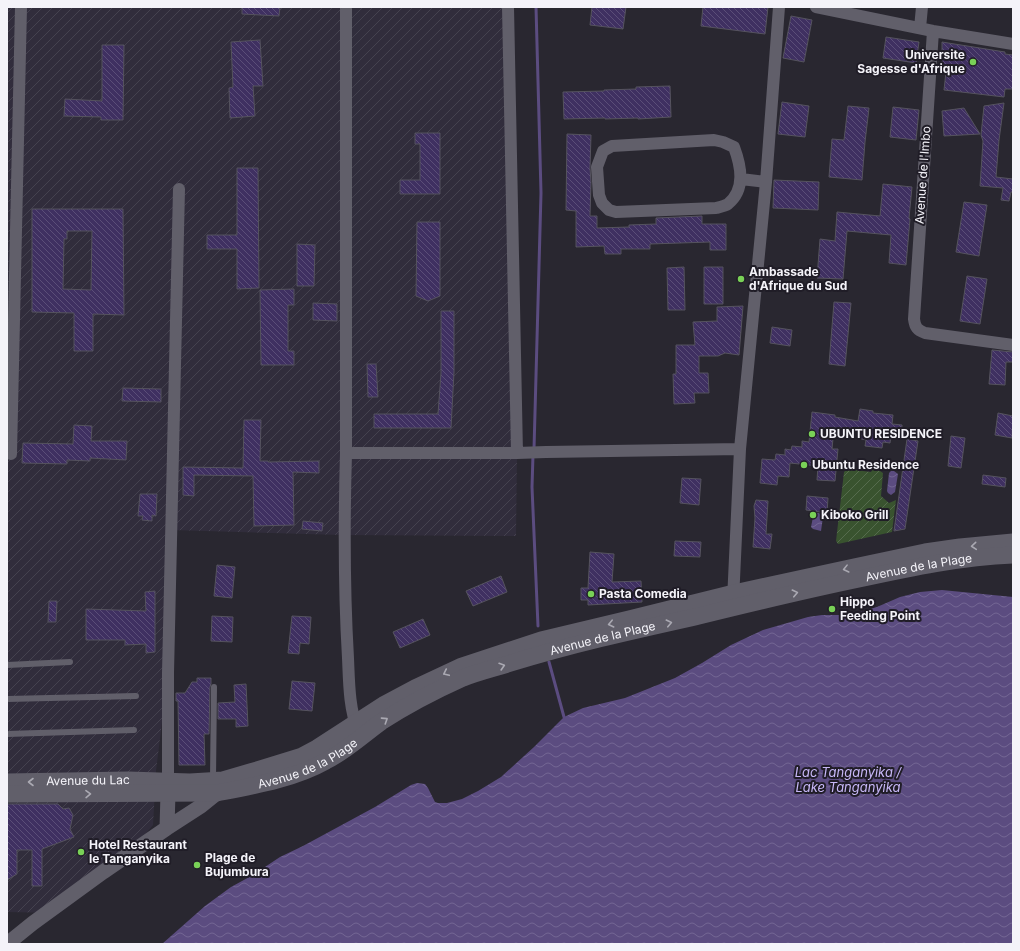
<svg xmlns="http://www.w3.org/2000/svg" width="1020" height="951" font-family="Inter,sans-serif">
  <defs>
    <pattern id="industrial-furrows" width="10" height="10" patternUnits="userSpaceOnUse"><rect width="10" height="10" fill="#312d3c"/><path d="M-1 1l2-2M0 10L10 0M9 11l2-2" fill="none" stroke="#45424f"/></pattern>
    <pattern id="garden-furrows" width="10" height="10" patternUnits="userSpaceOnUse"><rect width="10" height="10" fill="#39532f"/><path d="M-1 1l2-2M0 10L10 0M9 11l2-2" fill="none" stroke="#566c4e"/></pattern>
    <pattern id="water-waves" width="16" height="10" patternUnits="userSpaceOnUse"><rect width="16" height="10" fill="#5b4c80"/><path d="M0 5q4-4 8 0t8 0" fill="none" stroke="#736693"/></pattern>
    <pattern id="building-back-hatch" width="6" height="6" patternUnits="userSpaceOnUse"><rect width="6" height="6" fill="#3f3061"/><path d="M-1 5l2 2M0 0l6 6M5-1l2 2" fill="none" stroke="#5b4e78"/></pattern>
  </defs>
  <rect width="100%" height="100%" fill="#292730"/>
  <!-- industrial -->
  <path fill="url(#industrial-furrows)" d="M7,7h501l9,446 -1,83 -174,-1 -170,-5 -4,143 -12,98 -3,54 -40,48 -54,40 -52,-1z"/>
  <!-- garden -->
  <path fill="url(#garden-furrows)" d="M874,467l9,6 -2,23 8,7 7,-3 -4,32 -54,12 -2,-3 8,-69 3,-3 24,3z"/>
  <!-- water -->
  <path fill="url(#water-waves)" d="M891,471h3l4,3 -3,18 -4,3 -3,-2 -1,-2 2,-18z
    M814,512l7,2 2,3 -2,14 -8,-2 -2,-2z
    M942,590l71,7v347h-851l43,-38 26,-19 22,-12 27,-18 23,-11 72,-39 36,-22 6,-2 8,1 3,4 7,14 3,1h9l15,-4 16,-8 23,-14 33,-30 30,-30 19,-9 42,-10 50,-20 27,-15 29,-18 32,-15 45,-13 14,-2h20l15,-2 20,-6 23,-10 20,-5z"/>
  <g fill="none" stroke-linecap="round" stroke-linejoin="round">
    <!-- stream -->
    <path stroke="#5b4c80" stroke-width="3" d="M534,449l7,-256 -5,-186
      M533,455l-1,32 6,139
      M549,662l15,55"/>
  </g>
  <!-- building -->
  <path fill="url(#building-back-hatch)" stroke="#55535e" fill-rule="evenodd" d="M242,7h38l-1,9 -37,-2z
    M592,7h34l-3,22 -33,-4z
    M703,7h65l-3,27 -64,-8z
    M791,16l21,4 -8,42 -21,-4z
    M886,37l33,5 -3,21 -33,-5z
    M260,40l3,46h-10l2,30 -25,2 -1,-30 4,-1 -2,-45z
    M942,42l63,10v2l8,1v34h-8l-1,8 -60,-7 2,-18h-4z
    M102,45h22l-1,75h-22v-3l-37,-1 1,-17 37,2z
    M670,86l1,31 -33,2v-1l-33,1v-1l-41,1 -1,-27 41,-1v-1l32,-1v-2z
    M782,102l27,4 -4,31 -27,-3z
    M1004,103l-5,37 -3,37 17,2v13h-2l-2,9 -8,-1 2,-12 -23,-2 3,-45 -2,-6 3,-29z
    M848,106l21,2 -4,34 -3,38 -33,-3 3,-38 12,1z
    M893,107l26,3 -3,30 -26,-3z
    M964,108l16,26 -36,2 -2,-25z
    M415,133h25v61h-40v-14h20v-36h-5z
    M567,134l24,1 -1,33 1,14 -1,34h7v12l32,-1v-2l27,-1v-6l46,-2v8h24v26h-16v-8l-60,2v5h-29v5h-16l-1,-8 -28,1v-36l-10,-1z
    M237,168h21l1,120 -22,1v-40h-30v-14h30z
    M774,180l45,2 -1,28 -45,-2z
    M883,184l29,3 -3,31 1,1 -4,46 -17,-2 2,-28 -44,-4 -4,48 -26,-1 3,-39 15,2 2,-29 43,4z
    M964,202l23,3 -8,51 -23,-4z
    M32,209h91l1,106 -31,-1v37h-19v-38l-42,-1zM67,231h25l-1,59 -28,-1 1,-50h3z
    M417,222h23v74l-12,5 -12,-5z
    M297,244l18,1 -1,41h-17z
    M684,267l1,43h-17l-1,-42z
    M704,267h19v37h-19z
    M967,276l20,3 -7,45 -20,-3z
    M294,289v16h-6v46h6v14h-33l-1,-75z
    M834,302l17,1 -6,63 -16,-2z
    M313,303l24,1v17l-24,-1z
    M743,306l-4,49 -14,-2 -7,3h-19v17h9l1,20h-15l1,10 -21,1 -1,-30h3v-29h19l-2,-23 24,-1v-14z
    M441,311h13v61l-3,56h-77v-14h64l3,-41z
    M772,327l20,3 -2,16 -20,-3z
    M992,350l21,2v10h-7l-1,23 -16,-1z
    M367,364h9l2,33h-10z
    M123,388l38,1v13l-39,-1z
    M860,409l13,2v2l20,2 -1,9 10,1 -1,12 -10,-2 -1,8 -7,-1 -1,6 -17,-2 1,-6 -9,-2 1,-7 -24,-3 -2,21h6l-3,32 -18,-1 1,-14 -28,-3 -1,14 -11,-1 -1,9 -17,-2 2,-24 13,1 1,-6 9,1v-6l6,1 1,-4 10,1v-6l7,1 3,-30 23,3v2l23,4z
    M998,413l15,3 -1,22 -17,-3z
    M244,420h17l-1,41h8v1l51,-1v12l-26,-1 1,53 -40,1 -1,-50 -59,-1v21l-11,-1v-28l60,1z
    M74,425l18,1 -1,15h36l-1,19 -36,-2v3l-23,-1v4l-45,-1 1,-20 50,1z
    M951,436l14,2 -4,30 -13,-2z
    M907,439l11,2 -13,88 -11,2z
    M983,475l23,3 -1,9 -23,-3z
    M682,478l19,1 -2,26 -19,-2z
    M140,494h17l-1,22 -4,-1v6l-10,-1 1,-4h-5z
    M807,496l21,2 -1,15 -21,-3z
    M756,500l12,1 -2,33h6l-2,15 -17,-2 2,-29 -1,-12z
    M303,521l20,2 -1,8 -20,-2z
    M675,541l26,1 -1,15 -26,-1z
    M590,552l24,2 -2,28 29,-1 1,21 -54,3v-5h-7v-12h7z
    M217,565l18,2 -3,31 -18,-2z
    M501,576l6,16 -34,14 -7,-15z
    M155,591v61l-9,1v-9l-21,1v-5h-39v-31l60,2 -1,-19z
    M49,601h8l-1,21h-8z
    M212,616l21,1 -1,25 -21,-1z
    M292,616l19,1 -2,27 -9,-1 -1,11 -11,-1z
    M423,619l7,16 -30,13 -7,-16z
    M197,678h14v6l-1,3 -1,47h-5l1,31h-26l-1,-64h-2v-8h9l7,-11h5z
    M292,681l23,2 -3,28 -23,-2z
    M246,684l2,42 -12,1v-8h-18v-16l17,-1 -1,-17z
    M7,804h51l5,5 6,-1 4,7 -3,14 4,8 -32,12v37h-10v-36h-15v24l-10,6z"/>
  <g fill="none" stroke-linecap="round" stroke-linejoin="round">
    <!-- service -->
    <path stroke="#615f6a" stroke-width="6" d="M7,665l63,-3
      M7,699l129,-3
      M7,734l127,-4
      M213,779l1,-92"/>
    <!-- minor -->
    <path stroke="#615f6a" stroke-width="12" d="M346,7v446c-2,69 -2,137 2,205 1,22 1,52 10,72
      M508,7l9,446
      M816,7l117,24 80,13
      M920,28l2,-21
      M933,31l-19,288c1,8 3,11 11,14l88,12
      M714,140l9,2 11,5c7,19 12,42 -6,57 -3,2 -8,3 -12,4l-100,4 -7,-2 -7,-7 -3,-8 -2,-28 6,-16 9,-5z
      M741,179l25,3
      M346,453h171l29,-1 194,-3
      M11,454l10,-447
      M733,601l7,-152 26,-267 13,-175
      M168,788v-115l11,-484"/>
    <!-- tertiary -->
    <path stroke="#615f6a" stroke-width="15" d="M167,828l1,-35
      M7,944l26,-21 70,-51 64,-44 34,-22 21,-17"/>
    <!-- secondary -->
    <g stroke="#615f6a" stroke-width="17">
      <path id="s1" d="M7,782l121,-2 62,2 33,-2 44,-13 35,-11 15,-8 68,-44 30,-16 47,-22 79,-26 88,-21 105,-26 120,-26 71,-15 35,-5 53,-5"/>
      <path id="s2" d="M7,794l210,-1c36,-7 77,-14 109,-32 20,-10 37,-26 55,-39 26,-17 53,-31 82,-44 15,-6 32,-10 48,-15 61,-19 125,-33 188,-47 53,-13 107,-26 160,-37 51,-11 102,-22 154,-24"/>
    </g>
  </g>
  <!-- one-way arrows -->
  <defs><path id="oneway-chevron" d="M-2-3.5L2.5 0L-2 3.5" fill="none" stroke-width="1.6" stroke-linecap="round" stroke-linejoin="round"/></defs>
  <g stroke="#aaa9b2">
    <use href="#oneway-chevron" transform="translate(974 546) rotate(175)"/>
    <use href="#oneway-chevron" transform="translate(846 569) rotate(166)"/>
    <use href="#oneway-chevron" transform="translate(795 593) rotate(-13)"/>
    <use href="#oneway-chevron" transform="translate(669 623) rotate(-13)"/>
    <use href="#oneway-chevron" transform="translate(611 624) rotate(167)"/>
    <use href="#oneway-chevron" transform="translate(502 666) rotate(-17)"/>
    <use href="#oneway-chevron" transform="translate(446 673) rotate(155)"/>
    <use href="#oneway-chevron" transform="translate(385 720) rotate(-33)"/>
    <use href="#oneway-chevron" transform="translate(31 782) rotate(180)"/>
    <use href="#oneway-chevron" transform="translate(88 794) rotate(-1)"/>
  </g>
  <!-- markers -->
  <g fill="#79d157" stroke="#201d27" stroke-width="1.5">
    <circle cx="973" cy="62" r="4"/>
    <circle cx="741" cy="279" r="4"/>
    <circle cx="812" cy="434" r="4"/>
    <circle cx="804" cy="465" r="4"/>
    <circle cx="813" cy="515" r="4"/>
    <circle cx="591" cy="594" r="4"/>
    <circle cx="832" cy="609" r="4"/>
    <circle cx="81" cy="852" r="4"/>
    <circle cx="197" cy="865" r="4"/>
  </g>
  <g text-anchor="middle" stroke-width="4" stroke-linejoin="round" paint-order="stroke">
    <!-- poi labels -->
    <g font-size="12" font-weight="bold" fill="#f4f3f9" stroke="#201d27" text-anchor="start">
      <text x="965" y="59" text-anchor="end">Universite<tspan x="965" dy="14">Sagesse d'Afrique</tspan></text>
      <text x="749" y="276">Ambassade<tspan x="749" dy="14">d'Afrique du Sud</tspan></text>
      <text x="820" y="438">UBUNTU RESIDENCE</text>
      <text x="812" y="469">Ubuntu Residence</text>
      <text x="821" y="519">Kiboko Grill</text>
      <text x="599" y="598">Pasta Comedia</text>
      <text x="840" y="606">Hippo<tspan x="840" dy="14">Feeding Point</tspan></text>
      <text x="89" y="849">Hotel Restaurant<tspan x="89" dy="14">le Tanganyika</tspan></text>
      <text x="205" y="862">Plage de<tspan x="205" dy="14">Bujumbura</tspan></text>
    </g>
    <!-- street labels -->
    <g font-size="12" fill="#f4f3f9" stroke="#201d27">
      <text transform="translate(923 175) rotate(-86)" y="4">Avenue de l'Imbo</text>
      <text dy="4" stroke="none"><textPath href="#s2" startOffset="954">Avenue de la Plage</textPath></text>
      <text dy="4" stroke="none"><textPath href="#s2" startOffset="630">Avenue de la Plage</textPath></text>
      <text dy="4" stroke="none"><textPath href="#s2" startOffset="306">Avenue de la Plage</textPath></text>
      <text dy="4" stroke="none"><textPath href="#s1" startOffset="81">Avenue du Lac</textPath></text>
    </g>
    <!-- water labels -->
    <g font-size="13" font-style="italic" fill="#c8b8f8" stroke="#201d27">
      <text x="848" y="777">Lac Tanganyika /<tspan x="848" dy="15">Lake Tanganyika</tspan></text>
    </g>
  </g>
  <!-- border -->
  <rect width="1020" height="951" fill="none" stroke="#f4f3f9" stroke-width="16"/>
</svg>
